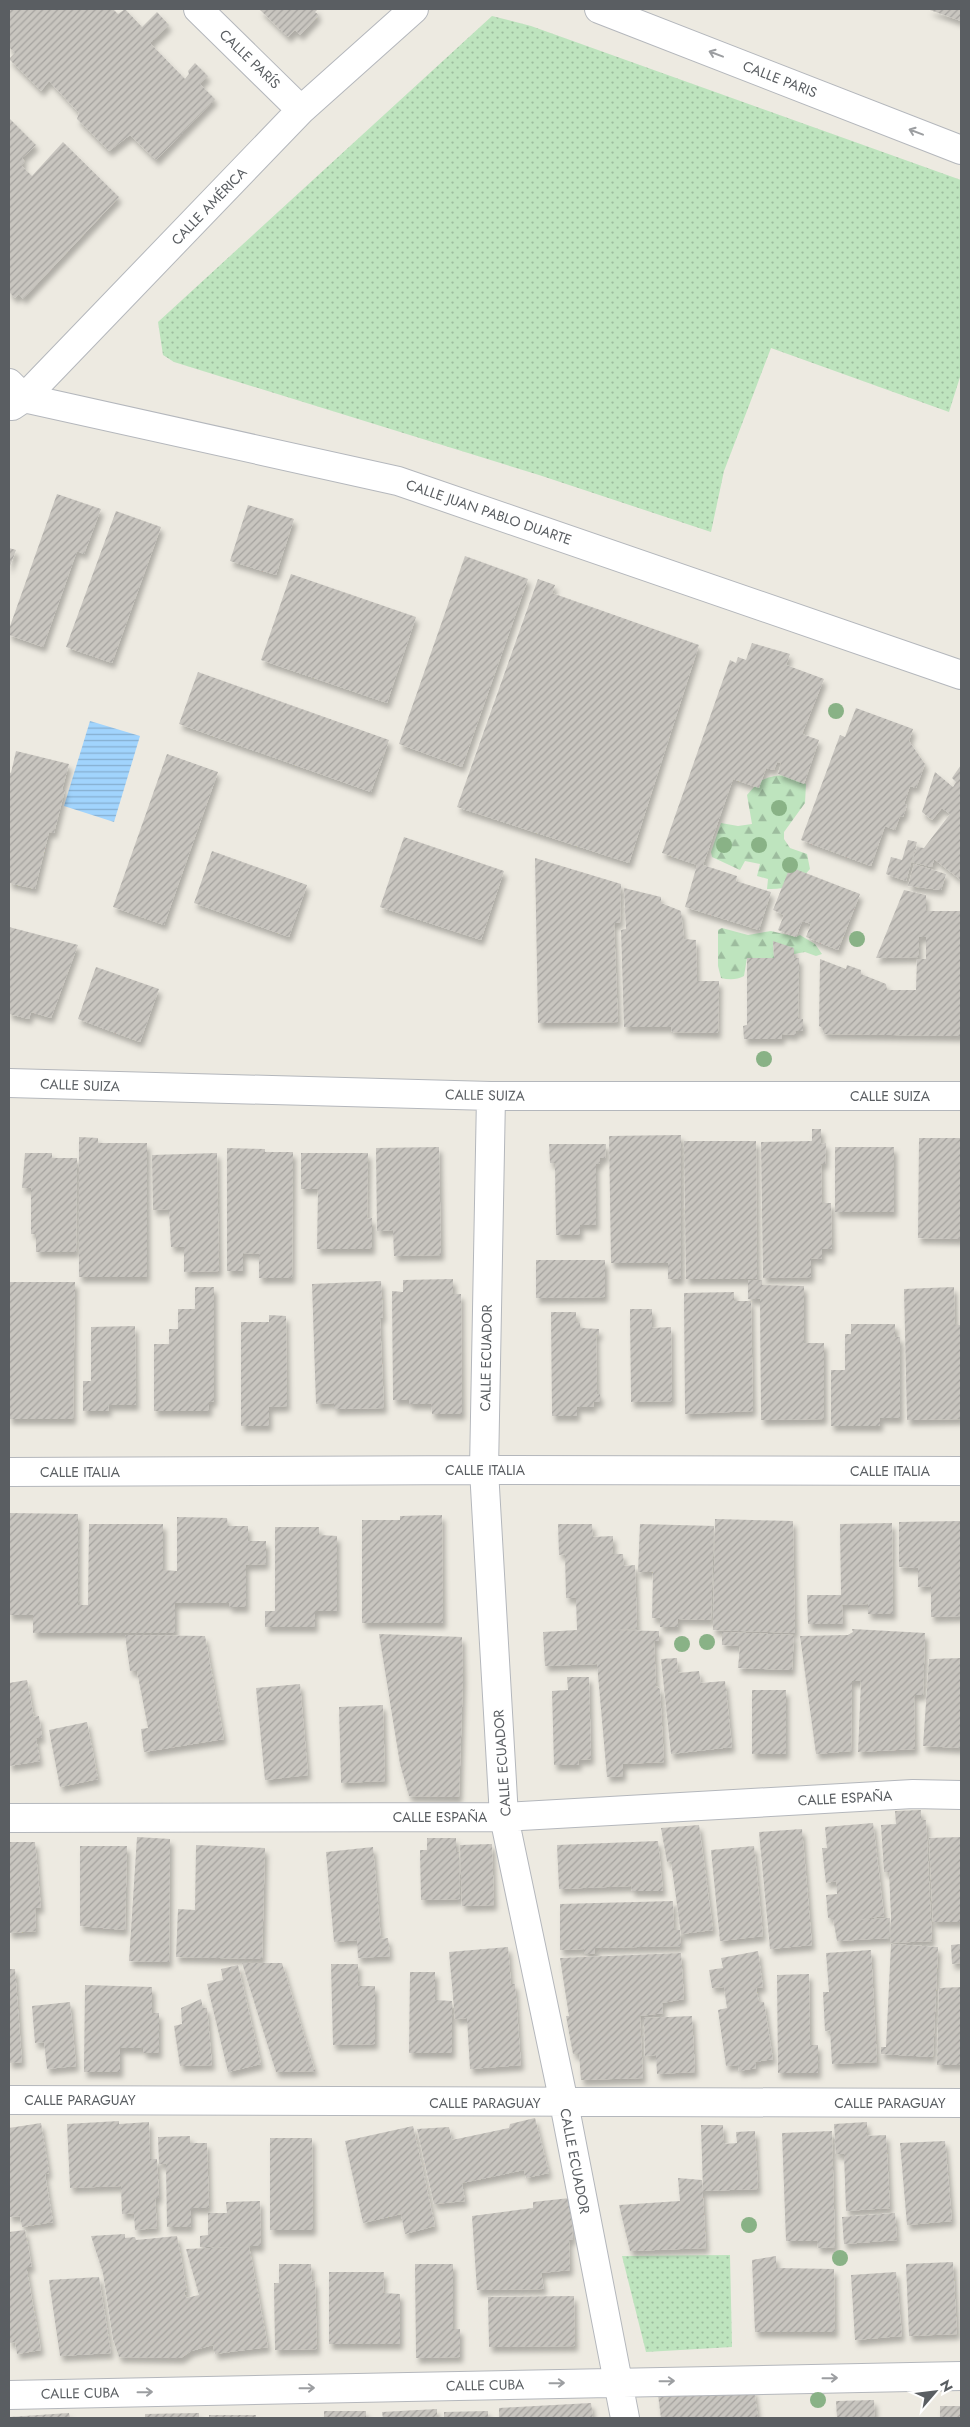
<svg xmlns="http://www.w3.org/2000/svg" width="970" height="2427" font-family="Jost,sans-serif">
  <defs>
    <pattern id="grass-dots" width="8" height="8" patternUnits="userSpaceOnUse" patternTransform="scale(1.25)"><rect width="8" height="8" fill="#bee4be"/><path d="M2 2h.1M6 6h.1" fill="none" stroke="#9dbc9e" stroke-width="1.8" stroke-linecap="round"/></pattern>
    <pattern id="forest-firs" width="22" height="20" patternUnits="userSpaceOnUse" patternTransform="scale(1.25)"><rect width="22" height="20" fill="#bee4be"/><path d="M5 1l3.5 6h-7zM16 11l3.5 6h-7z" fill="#9dbc9e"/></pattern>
    <pattern id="water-rules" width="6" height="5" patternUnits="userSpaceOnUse" patternTransform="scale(1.25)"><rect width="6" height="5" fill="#a1d4fd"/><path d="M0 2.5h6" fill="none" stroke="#86afd0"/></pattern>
    <pattern id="building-hatch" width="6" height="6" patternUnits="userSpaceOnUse" patternTransform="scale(1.25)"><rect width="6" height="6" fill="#c8c5bf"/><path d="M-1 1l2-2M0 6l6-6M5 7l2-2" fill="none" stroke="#a5a39f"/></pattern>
    <filter id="shadow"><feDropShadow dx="3" dy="5.5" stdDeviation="2.5" flood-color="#0004"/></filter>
  </defs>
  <rect width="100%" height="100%" fill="#edeae1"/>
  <!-- grass -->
  <path fill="url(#grass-dots)" d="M492,16l39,10 430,154v194l-12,38 -178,-64 -47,123 -13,61 -172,-57 -365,-113 -11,-7 -5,-33z
    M730,2255l2,92 -86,5 -24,-96z"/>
  <!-- forest -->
  <path fill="url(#forest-firs)" d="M784,775l22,9 -1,19 -21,29v7l6,9 17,6 3,15c-12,15 -24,21 -43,20l1,-10 -11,-3 3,-12 -15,-3 -5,9 -28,-13 -1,-5 10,-29 17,3 14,-2 -5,-29c14,-16 17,-18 37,-20z
    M722,928l26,7 23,-4 25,6 4,-2 15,9 7,10 -6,2 -11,-4 -11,2 -21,-12 1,16h-27l-3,18c-7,4 -15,4 -23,2l-3,-12v-36z"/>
  <!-- water -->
  <path fill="url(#water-rules)" d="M90,721l50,15 -26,86 -50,-16z"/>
  <!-- building -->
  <path fill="url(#building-hatch)" filter="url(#shadow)" d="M9,9h104l5,5 7,-5 17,18 15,-15 12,13 -19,18 35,36 4,-5 -1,-3 7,-8 13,13 -8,8 15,15 -59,61 -26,-25 -21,16 -32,-32 2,-6 -30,-32 -8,10 -32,-32 6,-6 -6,-6z
    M259,9h59l-3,3 4,3 -19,20 -5,-5 -7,7z
    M927,9h34v12z
    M9,118l27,27 -14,13 3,4 -4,3 11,11 31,-34 56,55 -96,102 -4,-5 -4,4 -6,-6z
    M57,494l44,15 -17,45 -7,-3 -34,96 -34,-12v-6z
    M248,505l46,14 -18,56 -46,-14z
    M116,511l45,16 -49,136 -46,-16z
    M9,548l7,2 -7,19z
    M465,556l63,23 -66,188 -63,-23z
    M291,574l125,43 -29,86 -126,-43z
    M538,579l17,6 -3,8 147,52 -70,218 -172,-56z
    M752,643l38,11 -4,11 38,14 -22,55 17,6 -15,44 -26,-10 3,-11 -4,-1 -3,8 -8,-2 -7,20 -26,-9 -30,86 34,11 -1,5 35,11 -12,38 -74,-23 12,-42 -35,-12 68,-193 6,3 2,-6 8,3z
    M198,672l191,68 -18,52 -192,-68z
    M856,708l57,21 -4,12 16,23 -9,24 -6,-2 -6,18 3,1 -4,12 -3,-1 -5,14 -10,-4 -14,40 -70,-26 39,-105 5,2z
    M16,751l53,13 -7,26h3l-11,43 -5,-1 -14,57 -26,-6v-111l2,1z
    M167,754l51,18 -54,153 -51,-18z
    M961,765v115l-27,-21 -2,8 -20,-5 5,-15 7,1 26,-34 -8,-6 -10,12 -10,-8 13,-40 18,15 3,-5 -4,-4z
    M404,837l100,34 -23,69 -101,-33z
    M908,840l9,2 -11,39 -20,-7 5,-17 11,3z
    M212,851l95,34 -18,52 -95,-34z
    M535,858l86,26 -1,39h-6l4,99 -80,1z
    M914,864l32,10 -5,16 -33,-4z
    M790,867l70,27 -22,56 -32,-13 5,-13 -9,-3 -6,16 -18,-7 6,-15 -11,-5z
    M624,888l37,9v6l20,8 3,28 12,1 1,41h22l-1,52 -46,-1 -1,-5h-47l-3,-97 5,-1z
    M904,890l22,5v16h35v125l-137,-2 -2,-6 -3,-2 1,-67 26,10 1,-4 14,5v4l25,10 1,6h29l1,-31h9v-22h-7v20l-43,1z
    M9,927l69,18 -27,73 -20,-6 -2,7 -20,-5z
    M773,941l21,7v10h5l-1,61h5v12h-8l1,4 -14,-1v5h-38l-1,-13 4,-1v-67h27z
    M96,967l63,22 -19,53 -62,-23z
    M812,1129h9v15l5,-1 -1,21h-4l1,39h9l1,46h-10v10l-11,-1v19l-48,1 -2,-136 51,-1z
    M681,1135v144h-13v-16h-57l-2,-127z
    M79,1137l19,1v5h49v134h-68z
    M919,1138h42v101l-43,-1z
    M684,1141h72l1,138h-71z
    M549,1144h57l-1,14h-5v5l-4,1v61h-16v10h-24l-1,-72h-5z
    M439,1147l2,108 -47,1 -1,-26 -16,1 -1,-83z
    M835,1147h59v65h-59z
    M227,1148l38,1v3h28l-1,126h-33v-24l-16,-1v18h-16z
    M25,1153h27v5h25l-1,94h-40v-18h-5v-46h-9z
    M217,1153l2,118 -35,1v-25h-13l-2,-38 -16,1 -1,-55z
    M301,1153h67l-1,66 5,-1v31h-55l1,-60h-17z
    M536,1260h69v37l-69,1z
    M453,1279v15h8l1,120h-30l-1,-10h-22v-4h-16l-1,-109 11,1v-12z
    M748,1280h14v5l42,1v57h20v76l-63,1 -1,-121h-12z
    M381,1281l2,36 -3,1 4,90 -50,1v-6l-18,1 -4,-120z
    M9,1282h66l-2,137h-64z
    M195,1287h19v114l-5,1v9h-55v-67h15v-15h9v-20h17z
    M954,1287l1,38h6v94l-54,1 -3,-131z
    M734,1292v9h17l2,110 -68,3 -1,-121z
    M630,1309h22v19l19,-1 1,74 -41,1z
    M551,1312h25v11h4v5l19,1v6h-3l1,59h3v8h-7l1,5h-17v9h-25z
    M269,1315l17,1 1,90 -18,1v19h-28v-104h28z
    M851,1324h44v13h5v81h-20v8h-49v-56h14v-36h6z
    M135,1326l1,79h-28l1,6h-26v-30h8v-54z
    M9,1513l69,1v91h10l1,-81h74v46l14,1v-54l50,1 1,8h20v15h18v23l-20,1v42h-17v-4h-54v30h-142v-18h-24z
    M442,1515l1,108h-81v-103h38v-4z
    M715,1519l78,2 2,112 -82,-3z
    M961,1521v95l-30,1v-31l-13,1v-19l-19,-1v-45z
    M892,1523l1,91h-25v-10l-26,1 1,19h-35l-1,-29h34l-1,-71z
    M558,1524h34l1,13 20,-1v18h10l1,12 11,-1 2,64 -30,1 52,1v10h-5l2,45 4,3 4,73 -41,2v12l-16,1 -10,-113 -52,2 -2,-34 34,-2 -1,-32h-10l-1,-44 -6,1z
    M640,1524l74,2 -3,94 -33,-1v8h-18v-9h-8l1,-46h-15z
    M275,1527h44v8l18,1v75h-22v16h-50v-16h10z
    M852,1629l73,4 -2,62h-9l1,54 -57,3 3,-71h-9l-1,70 -35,3 -16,-118 48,-1 5,-3z
    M722,1632l72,3 -2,35 -54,-2 2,-22 -18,-1z
    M379,1634l83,3 1,41 -4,119 -50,-1 -9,-32z
    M125,1635l80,1 19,103 -80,13 -3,-23 7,-1 -11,-57h-7z
    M677,1658l1,15 21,-2 2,12 24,-2 7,66 -61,7 -10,-95z
    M961,1658v90l-38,-2 6,-87z
    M567,1677h22l2,82 -13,1 1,5h-25l-2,-74 16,-1z
    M27,1680l7,37 5,-1 3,22h-6l4,23 -31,5v-83z
    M300,1684l8,91 -43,5 -9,-92z
    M752,1690h34v64h-34z
    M383,1705l2,76 -44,2 -2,-76z
    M87,1722l11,57 -38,8 -11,-57z
    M921,1810v10h5l6,121 -42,2 1,-26 -2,-45h-5l-3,-47 15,-1 -1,-13z
    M873,1823l11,93 -28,4 34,-2 -1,20 -52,3 -4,-23h-5l-2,-23 11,-1 -1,-13 -10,2 -4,-35h5l-2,-21z
    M699,1825l14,105 -32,4 -10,-73 -4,1 -6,-34z
    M802,1829l10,116 -42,4 -11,-117z
    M137,1837l33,2 -1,123 -40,-1z
    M961,1837v85h-28l-4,-84z
    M427,1838h29v14h3l1,47 -39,1 -1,-50h7z
    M658,1841l5,50h-31l-1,-5 -72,3 -2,-44z
    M9,1842h26l6,66h-6l1,23 -27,2z
    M492,1844l2,61 -32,1 -2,-61z
    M196,1845l69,3 -3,111 -86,-2 2,-48 17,1z
    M80,1846h47l-2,84 -45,-4z
    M754,1846l9,90 -43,5 -9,-91z
    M373,1847l8,92 7,-1 2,18 -32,2 -1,-18 -23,2 -8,-90z
    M673,1901l1,29h6l1,16 -86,2v6h-11v-5l-24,1v-46z
    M891,1944l47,3 -5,110 -52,-3v-7h5z
    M961,1944v19l-9,1 -1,-19z
    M508,1947l3,37h4l6,81 -51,4 -3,-51 -12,1 -6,-67z
    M871,1950l6,112 -45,2 -2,-34 -5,1 -2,-39h6l-3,-39z
    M758,1951l5,36 -7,1 3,14h5l9,57 -18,3 1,6 -17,3 -1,-6 -12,1 -8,-56 9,-2 -3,-21 -12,1 -3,-18 14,-2 -2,-10z
    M681,1953l3,46 -22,4 1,10 -23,3 3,62 -62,2 -2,-26h-6l-7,-38h3l-9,-58z
    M242,1963h40l33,108 -39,1z
    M331,1964h27v22h17v58l-42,1z
    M238,1965l23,99 -33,8 -21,-88 16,-4 -2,-11z
    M9,1969h6l7,93 -13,1z
    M410,1972h25v28l17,1v52h-43z
    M809,1974l1,71h8v28h-40l-1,-98z
    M85,1985l67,2v26h7v40h-16l1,-5h-24v24h-36z
    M961,1987v78h-24l2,-77z
    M201,1999l2,9h4l5,57 -32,1 -6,-40 8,-2 -1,-16z
    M70,2002l6,64 -29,3 -3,-27 -9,1 -3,-37z
    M692,2016l3,56 -38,2 -1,-19 -11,1 -1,-38z
    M535,2118l14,55 -23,5 -2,-8 -62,13 3,18 -31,3 -17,-75 32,-2 3,13 57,-12 1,-4z
    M119,2121v3l30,-2 1,37h7l2,39h-4l2,30 -22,2 -1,-17 -12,1 -1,-28 -51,2 -3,-64z
    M867,2122v14l19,-1 4,73 -44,3 -2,-57h-8l-2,-30z
    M41,2123l8,50 -4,1 8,48 -31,5 -2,-11 -11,1v-89z
    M701,2125h22l1,19 13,-1 -1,-11 19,-1 3,58 -55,2z
    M413,2126l22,100 -30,8 -4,-20 -38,9 -18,-82z
    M832,2131l3,116 -17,1 -1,-7h-31l-4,-108z
    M190,2136v7h17l2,65h-18v19h-24l-1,-63h-7l-1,-27z
    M270,2138h42l1,92h-43z
    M945,2141l7,80 -45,4 -7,-82z
    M678,2178l24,2 4,68 -76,3 -11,-46 61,-4z
    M570,2198l3,41 -4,1 1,30 -29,3 3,16 -67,1 -5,-74 61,-8v-6z
    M260,2201l1,45h-12l19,101 -53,7 -2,-9 -22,6 -10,7 -62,-1 -6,-18 -10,-66 -12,-37 34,-2v4l10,-1 1,3 41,-4 10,55 -3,1 2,6 13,-3 -13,-46 48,-2h-34v-11l8,-1v-22h19l-1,-11z
    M895,2213l2,27 -53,4 -2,-27z
    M25,2230l7,37h-5v4l14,79 -24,4 -2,-12 -6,1v-111z
    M776,2256v12l58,1 1,63h-80l-3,-72z
    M953,2262l4,72 -48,2 -3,-72z
    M279,2264h32l1,18 3,-1 2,68 -42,1 -1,-67h5z
    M415,2264h38v65h7v28l-44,1z
    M329,2272h55l-1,21 17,1v50h-71z
    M896,2272l6,64 -47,4 -4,-65z
    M99,2277l12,76 -51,3 -11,-76z
    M574,2296l1,50 -86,1 -1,-50z
    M754,2390l4,28h-97l-3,-23z
    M874,2400l1,18h-38l-1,-17z
    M591,2403l2,15h-94v-10z
    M940,2406h21v12h-21z
    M437,2409v9h-54l-1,-6z
    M324,2411h42v7h-42z
    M488,2411v7h-44v-6z
    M69,2413l1,5h-61v-1z
    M199,2413v5h-54v-4z
    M209,2415h47v3h-47z"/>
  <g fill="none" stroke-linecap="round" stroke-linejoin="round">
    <defs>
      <path id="minor" d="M198,9l103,101
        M599,9l362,141
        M9,383l15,15 374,83 563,194
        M12,406l12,-8 277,-288 113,-101
        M9,1083l482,13h470
        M491,1096l-7,374 20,347 60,286 61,315
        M9,1472l475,-2 477,1
        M9,1818l495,-1 409,-23 48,1
        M9,2100l952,3
        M9,2395l952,-19"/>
    </defs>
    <!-- minor casing -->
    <use href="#minor" stroke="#b4b7bc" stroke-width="30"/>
    <!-- minor -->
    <use href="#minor" stroke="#fff" stroke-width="28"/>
  </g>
  <!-- trees -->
  <g fill="#89b286">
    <circle cx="836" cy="711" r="8"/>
    <circle cx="779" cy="808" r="8"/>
    <circle cx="724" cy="845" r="8"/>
    <circle cx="759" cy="845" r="8"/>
    <circle cx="790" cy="865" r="8"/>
    <circle cx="857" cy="939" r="8"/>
    <circle cx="764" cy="1059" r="8"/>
    <circle cx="707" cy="1642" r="8"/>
    <circle cx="682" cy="1644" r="8"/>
    <circle cx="749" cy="2225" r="8"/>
    <circle cx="840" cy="2258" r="8"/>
    <circle cx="818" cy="2400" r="8"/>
  </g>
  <!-- one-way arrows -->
  <defs><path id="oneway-shaft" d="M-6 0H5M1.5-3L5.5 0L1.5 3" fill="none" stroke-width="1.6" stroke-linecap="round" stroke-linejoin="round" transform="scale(1.25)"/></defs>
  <g stroke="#9c9ea1">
    <use href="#oneway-shaft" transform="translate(716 54) rotate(-159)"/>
    <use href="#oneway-shaft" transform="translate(916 132) rotate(-159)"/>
    <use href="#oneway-shaft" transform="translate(830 2378) rotate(-1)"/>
    <use href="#oneway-shaft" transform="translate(667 2381) rotate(-1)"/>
    <use href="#oneway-shaft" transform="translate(557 2383) rotate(-1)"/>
    <use href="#oneway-shaft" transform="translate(307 2388) rotate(-1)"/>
    <use href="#oneway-shaft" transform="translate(145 2392) rotate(-1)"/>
  </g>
  <g text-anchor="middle" stroke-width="4" stroke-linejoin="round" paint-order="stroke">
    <!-- street labels -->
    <g font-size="14" fill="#5a5e62" stroke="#fff">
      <text transform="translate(250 59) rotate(44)" y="5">CALLE PARÍS</text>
      <text transform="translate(780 79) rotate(21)" y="5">CALLE PARIS</text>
      <text transform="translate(209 206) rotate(-46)" y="5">CALLE AMÉRICA</text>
      <text transform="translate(489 512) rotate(19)" y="5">CALLE JUAN PABLO DUARTE</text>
      <text transform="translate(80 1085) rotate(2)" y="5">CALLE SUIZA</text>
      <text transform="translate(485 1095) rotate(1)" y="5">CALLE SUIZA</text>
      <text x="890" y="1101">CALLE SUIZA</text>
      <text transform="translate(486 1358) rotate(-89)" y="5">CALLE ECUADOR</text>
      <text x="485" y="1475">CALLE ITALIA</text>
      <text x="890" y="1476">CALLE ITALIA</text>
      <text x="80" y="1477">CALLE ITALIA</text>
      <text transform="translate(502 1763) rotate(-94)" y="5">CALLE ECUADOR</text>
      <text transform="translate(845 1798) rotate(-3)" y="5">CALLE ESPAÑA</text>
      <text x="440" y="1822">CALLE ESPAÑA</text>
      <text x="80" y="2105">CALLE PARAGUAY</text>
      <text x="485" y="2108">CALLE PARAGUAY</text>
      <text x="890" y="2108">CALLE PARAGUAY</text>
      <text transform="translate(575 2161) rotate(79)" y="5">CALLE ECUADOR</text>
      <text transform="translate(485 2385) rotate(-1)" y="5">CALLE CUBA</text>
      <text transform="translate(80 2393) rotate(-1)" y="5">CALLE CUBA</text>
    </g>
  </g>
  <!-- border -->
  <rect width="970" height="2427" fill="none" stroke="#5a5e62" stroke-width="20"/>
  <!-- north arrow -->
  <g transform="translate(935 2392) rotate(62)" stroke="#ffffff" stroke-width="4" paint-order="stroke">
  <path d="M0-4L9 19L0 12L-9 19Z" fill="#5a5e62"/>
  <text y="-8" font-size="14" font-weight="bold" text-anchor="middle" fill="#5a5e62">N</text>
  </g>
</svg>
